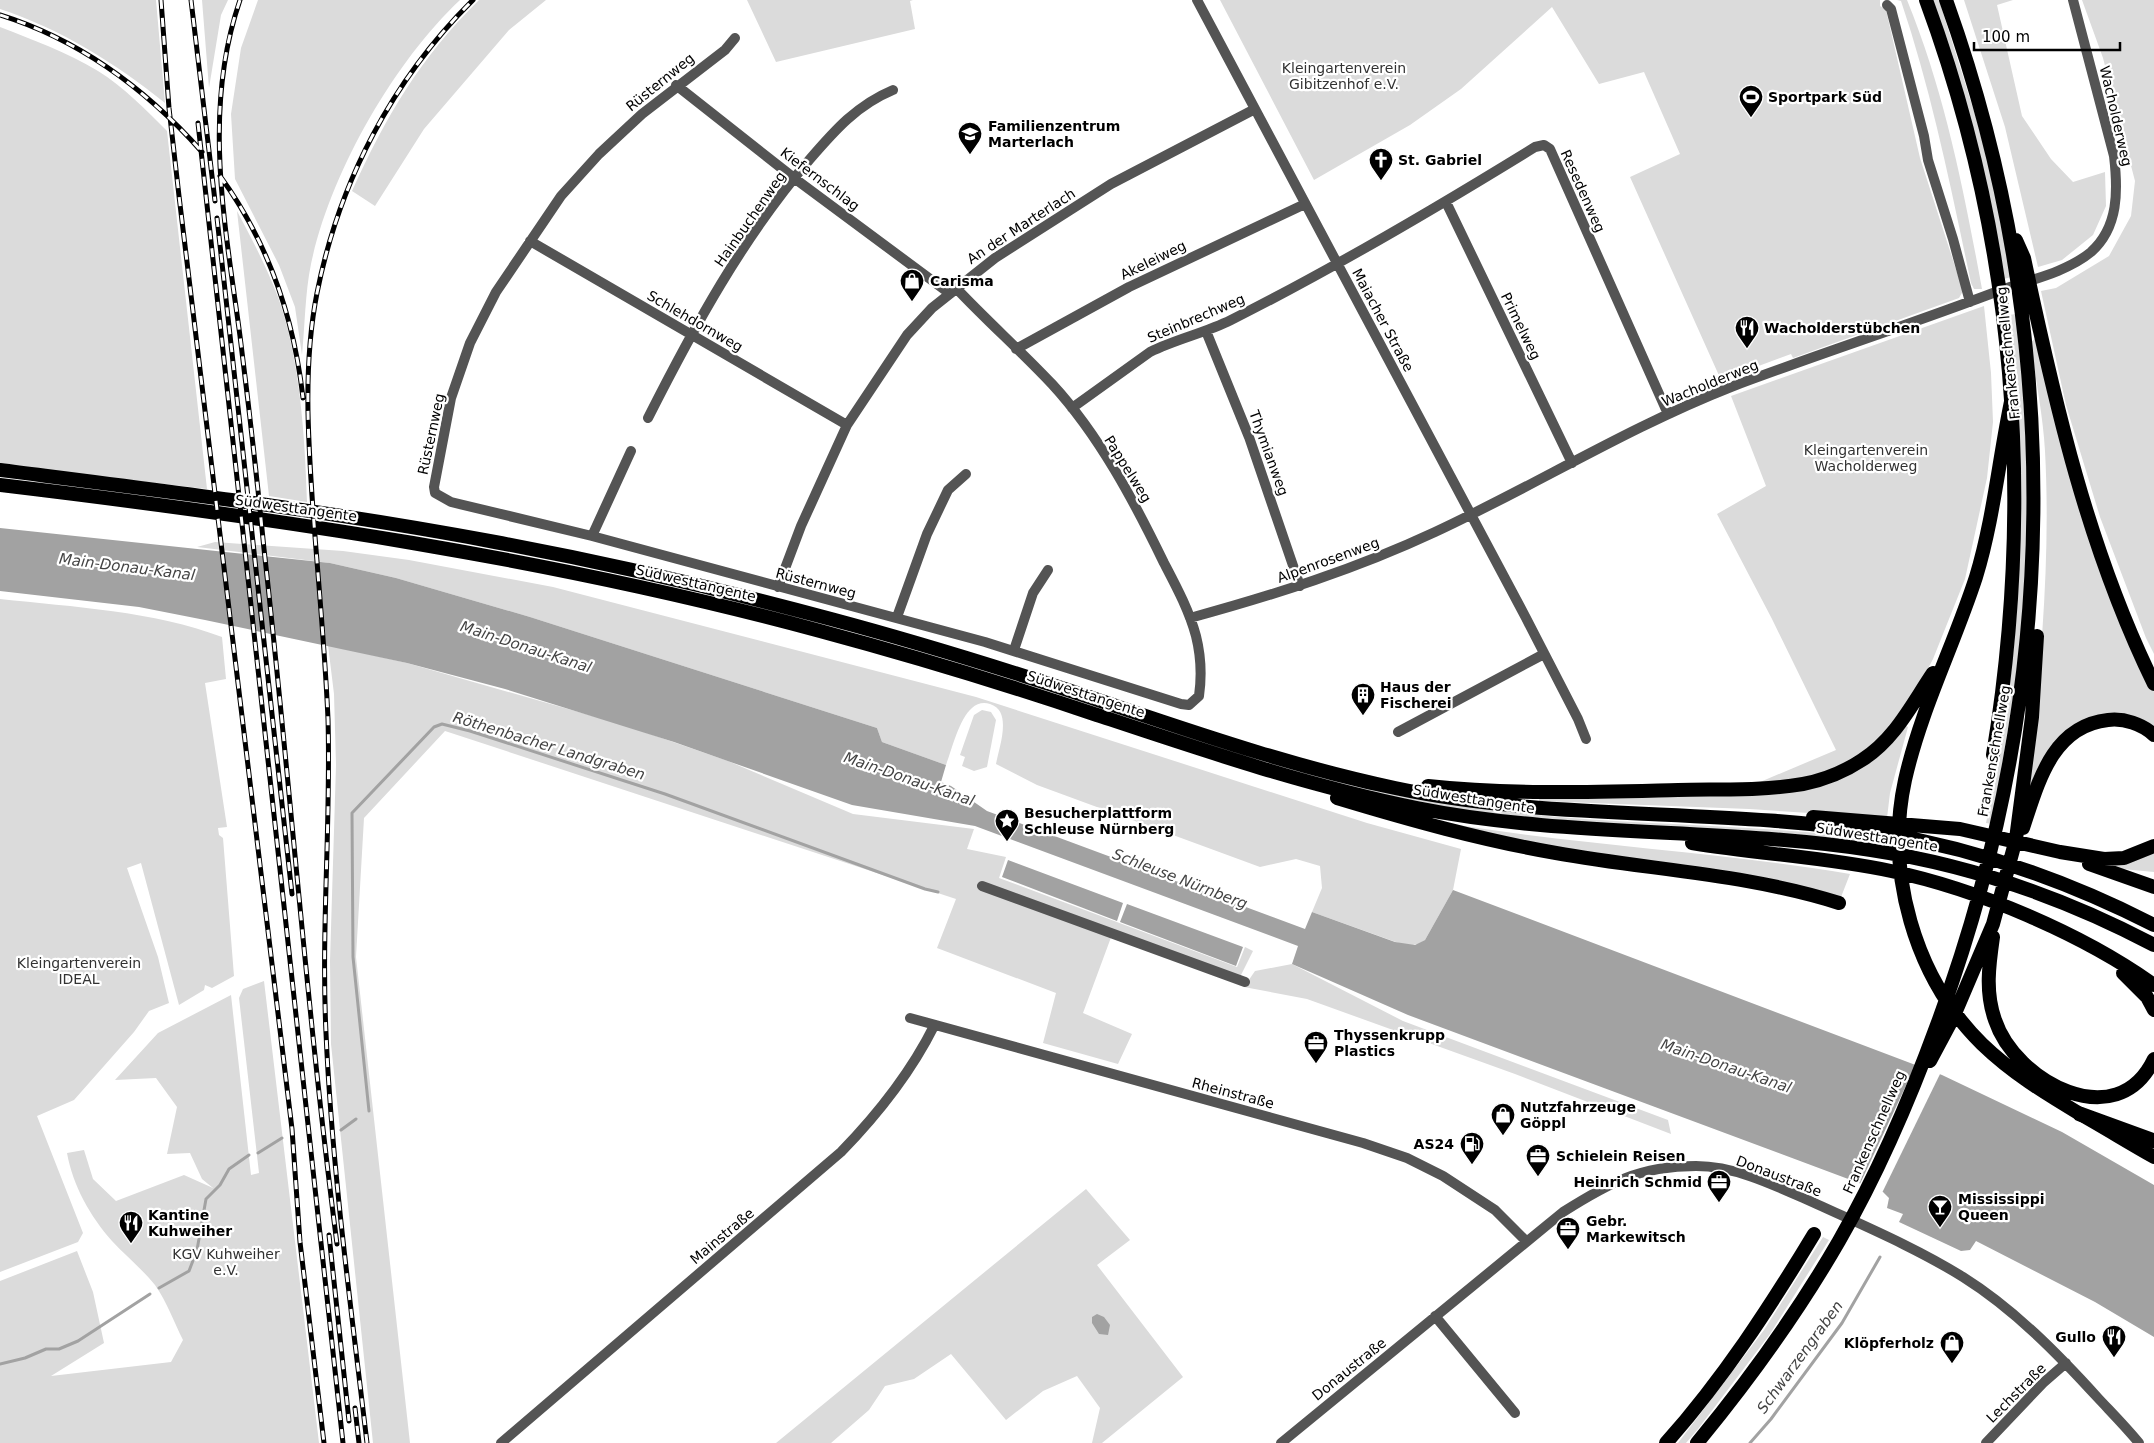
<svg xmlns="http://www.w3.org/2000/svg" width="2154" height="1443" font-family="'DejaVu Sans',sans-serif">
  <rect width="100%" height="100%" fill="#fff"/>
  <!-- green -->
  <path fill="#dbdbdb" d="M0,0h156l9,103c-48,-39 -106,-75 -165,-94z
    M202,0h26l-7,15 -12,73z
    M258,0h202c-67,63 -130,174 -149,264 -6,29 -6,61 -9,91l-7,-48 -16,-42 -44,-86 -4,-65 10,-66z
    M479,0h67l-37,30 -85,99 -49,77 -23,-15c34,-75 68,-133 127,-191z
    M747,0h166l-3,1 5,28 -139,33z
    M1220,0h660v6l6,4 34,148 43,133 -4,7 -166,60 -2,-4 -70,26 -91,-203 50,-23 -36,-82 -45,12 -47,-77 -91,82 -51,36 -96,55z
    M1897,0h10c38,93 57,191 75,289h-8l-3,-6c-20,-95 -39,-190 -70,-282z
    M1932,0h7l38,121 16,61 18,95 -7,2z
    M1964,0h49l-16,5 25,111 29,43 22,23 32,-10 1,34 -13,29 -31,25 -24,7 -33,-140z
    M2082,0h72v654l-8,-16 -46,-121 -34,-112 -25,-114 15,-3 53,-32 22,-40 4,-35 -32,-123z
    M0,27c33,13 67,25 98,44 26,16 48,39 69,60l40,358 -207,-24z
    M237,211c15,28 30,57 41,86 22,61 27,140 29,205l-38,-6z
    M1984,306l7,67 2,49 -6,56 -22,101 -32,80 -13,25 -43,60 -57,32 -67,9 83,-35 -64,-131 -55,-105 49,-28 -35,-90z
    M2016,314l5,41 8,142 -8,154 -29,173 -6,-1c37,-167 44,-338 23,-508z
    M2037,337l85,290 32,65v38l-60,-12 -60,66h-6c12,-110 23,-223 17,-333 -2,-37 -10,-73 -14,-109z
    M215,542l128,9 66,9 144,27 423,110 391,126 94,26 -8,41 -28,50 -7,4 -11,2 -95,-34 10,-24 -2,-22 -24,-7 -36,8 -223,-82 -41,-21c3,-17 17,-53 -6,-60 -6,-2 -13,-1 -18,4 -13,11 -20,41 -26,57l-64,-23 -5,-14 -347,-111 -134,-39 -66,-15 -133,-16z
    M0,599c73,8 154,12 222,38l4,42 -21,4 22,144 -9,1 1,7 4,3 11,138 -22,12 -7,-3 -1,5 -25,15 -38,-142 -14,5 31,89 11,46 -20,8 -15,21 -60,68 -37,16 46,117 -5,9 -78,30z
    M328,645l79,18 217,62 104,36 125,53 121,15 -7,20 39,8 -7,21 238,89 8,-20 8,4 -13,26 -127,-45 -30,81 49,21 -14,30 -75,-21 13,-50 -119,-45 19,-49 -511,-168 -81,87 -8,139 54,486h-37l-42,-399 -1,-83 6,-196 -2,-71z
    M982,710l9,2 5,8 -9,47 -13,4 -12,-5 3,-9 -5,-2 14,-40z
    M1904,725l4,2 -18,66 -3,25 -138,-9 -210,-8 1,-6 269,-8z
    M1303,771c60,13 120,30 181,38 134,18 269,13 402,32v7l-355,-28 -118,-18 -108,-27z
    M1447,823c134,23 270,28 403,51l-9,23 -278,-46z
    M2154,851v21l-43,-4 1,-3z
    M1292,964l111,57 265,99 3,14 -156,-60 -208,-75 -63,-12 11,-16z
    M264,981l55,462h-319v-162l77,-30 16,41 11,51 -53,33 120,-14 12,-22c-9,-18 -16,-38 -28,-55 -13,-16 -29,-29 -43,-44 -22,-25 -39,-55 -45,-88l17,-3 9,29 23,22 68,-26 29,13 -11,-9 -12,-26 -23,1 10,-47 -21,-29 -41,2 43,-47 73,-38 20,180 8,-2 -20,-175 4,-9z
    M1086,1189l44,51 -33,25 86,112 -81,66h-10l8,-35 -23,-32 -34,15 -37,29 -55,-66 -37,25 -29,7 -16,24 -38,33h-55z
    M1823,1237l6,3 -59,94 -72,95 -12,14h-8l86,-113z"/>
  <!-- water -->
  <path fill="#a2a2a2" d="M0,528l330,35 66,15 134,39 347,111 5,14 64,23 -5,17 10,4 36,25 318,118 7,-17 83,30 20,3 10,-5 28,-50 489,185 120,57 92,53v152l-59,-35 -119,-61 -6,9 -9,1 -62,-29 4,-8 -16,-6 2,-10 -6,-6 -475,-177 -116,-51 6,-18 -323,-120 -123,-21 -178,-63 -169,-53 -98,-26 -202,-43 -66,-13 -139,-16z
    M1008,860l115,43 -6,18 -115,-44z
    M1127,904l116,43 -7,19 -116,-44z
    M1097,1314l7,3 6,8 -2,10 -9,-1 -7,-11v-6z"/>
  <!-- pier -->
  <path fill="#fff" d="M1917,1062l24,10 -60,123 -22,-9z"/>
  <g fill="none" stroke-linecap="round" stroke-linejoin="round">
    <!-- stream -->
    <path stroke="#a2a2a2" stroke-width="3" d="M369,1111l-16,-154 -1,-144 82,-86 8,-3 28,7 195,63 260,95 13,3
      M341,1130l15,-11
      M258,1153l24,-15
      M159,1288l30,-17 8,-21 9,-51 14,-14 9,-16 20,-14
      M0,1364l25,-6 21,-9h13l19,-8 72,-47
      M1750,1443l21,-24 71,-96 38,-66"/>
    <!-- minor -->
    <path stroke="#545454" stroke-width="10" d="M1197,0l329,618 52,101 8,20
      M1887,5l4,4 33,127 4,24 25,79 17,63
      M735,38l-10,12 -83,64 -43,40 -38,42 -65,96 -26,51 -19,55 -17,89 1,6 16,9 141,34 393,106 196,62 8,1 10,-9c3,-21 2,-40 -3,-60 -7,-26 -20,-50 -32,-73 -30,-62 -65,-128 -112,-179 -31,-33 -65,-63 -96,-96
      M676,85l118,93 155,115
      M1446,202l126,261
      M530,241l317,184
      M1206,331l43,106 51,149
      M1016,349l113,-62 176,-83
      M1072,408l78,-56c26,-13 55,-19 81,-32 104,-52 205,-112 304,-173l9,-2 6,4 118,265
      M648,418c46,-91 95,-181 162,-259 25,-29 47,-54 83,-69
      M592,536l39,-85
      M778,587l23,-61 46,-101 60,-90 25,-27 63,-50 116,-74 144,-75
      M897,617l30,-83 21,-44 18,-16
      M1190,618c84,-23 166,-49 245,-86 99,-46 194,-105 296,-145 90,-34 181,-63 270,-97 29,-10 66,-18 90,-38 28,-25 27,-62 23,-96l-41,-156
      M1014,650l19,-57 15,-23
      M1398,732l146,-78
      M982,886l263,96
      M910,1018l453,125 44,15 36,18 52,34 31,31
      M1435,1316l80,97
      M501,1443l340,-291c37,-38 69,-78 93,-126
      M1281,1443l282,-231c46,-29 76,-46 133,-46 43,0 86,23 125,40 48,22 97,43 142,71 51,32 95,77 135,121 14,15 28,29 41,45
      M1986,1443l57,-60 23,-20"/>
    <!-- trunk -->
    <path stroke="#000" stroke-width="14" d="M1926,0c90,244 109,499 67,755
      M2016,240l8,18c31,146 64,291 130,426
      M2012,397c-13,60 -18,121 -36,180 -22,68 -55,132 -71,203 -20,92 9,197 77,264 30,29 63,49 98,70 25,14 49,29 74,43
      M0,470c165,21 331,41 495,72 113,21 225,47 336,77 86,23 170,49 255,77 102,34 204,70 309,92 160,34 325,19 486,45 96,16 187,48 273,92
      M0,485c276,33 551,73 820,146 93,25 185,53 277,84 105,35 211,71 320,93 150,30 303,19 454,42 99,15 194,48 283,95
      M1428,786c83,9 166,6 250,4 41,-1 84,1 125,-6 21,-4 41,-12 59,-24 33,-21 50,-56 71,-87
      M1337,798c73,22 144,42 219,55 94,17 192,21 283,50
      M1813,817l147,12 100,23 44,7 20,-1 30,-12
      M2023,828c15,-45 29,-102 85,-108 16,-2 34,4 46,15
      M1692,843c66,11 133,14 199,28 86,18 192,63 263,114
      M2089,864l65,23
      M1993,937c-4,28 -8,55 2,83 20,61 122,117 159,39
      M2123,973l24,24 7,13
      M1930,1061l23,-43 40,-94 23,-85 16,-122 5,-81
      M1666,1443c57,-64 104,-136 148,-209
      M1697,1443c52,-63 101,-131 142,-202 39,-68 71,-142 98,-216 124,-335 130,-688 9,-1025"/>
    <!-- motorway -->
    <path stroke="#000" stroke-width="15" d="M2080,1114l74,27"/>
    <defs>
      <path id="rail" d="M161,0l8,108 10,88 113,933 8,113 24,201
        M191,0l24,201
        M240,0c-38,111 -15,224 0,336 9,71 17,142 24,213 26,232 43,464 73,695
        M0,15c80,25 147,75 202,137
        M198,123l145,1320
        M220,176c48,66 74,142 83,222
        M217,218l75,676
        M329,1235l20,186
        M355,1408l4,35
        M367,1443c-16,-136 -35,-273 -41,-410 -5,-105 5,-209 2,-314 -3,-70 -10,-140 -15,-209 -5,-72 -10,-146 4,-217 22,-111 75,-213 156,-293"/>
    </defs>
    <!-- rail casing -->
    <use href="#rail" stroke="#000" stroke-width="5"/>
    <!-- rail -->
    <use href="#rail" stroke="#fff" stroke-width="3" stroke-dasharray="9" stroke-linecap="butt"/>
  </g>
  <!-- icons -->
  <defs>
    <symbol id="stadium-pin" viewBox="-11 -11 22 30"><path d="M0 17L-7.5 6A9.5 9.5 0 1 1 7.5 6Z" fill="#000" stroke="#fff"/><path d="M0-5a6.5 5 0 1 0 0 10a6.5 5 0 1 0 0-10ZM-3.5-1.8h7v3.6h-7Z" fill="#fff"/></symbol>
    <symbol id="school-pin" viewBox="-11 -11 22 30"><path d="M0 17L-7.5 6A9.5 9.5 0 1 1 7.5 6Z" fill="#000" stroke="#fff"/><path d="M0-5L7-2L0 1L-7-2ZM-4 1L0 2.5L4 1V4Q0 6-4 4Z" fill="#fff"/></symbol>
    <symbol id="church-pin" viewBox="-11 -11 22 30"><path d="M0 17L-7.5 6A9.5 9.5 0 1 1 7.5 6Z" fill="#000" stroke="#fff"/><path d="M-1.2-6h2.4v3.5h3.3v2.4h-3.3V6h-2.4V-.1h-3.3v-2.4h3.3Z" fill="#fff"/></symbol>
    <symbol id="shop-pin" viewBox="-11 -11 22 30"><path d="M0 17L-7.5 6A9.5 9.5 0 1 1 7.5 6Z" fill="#000" stroke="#fff"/><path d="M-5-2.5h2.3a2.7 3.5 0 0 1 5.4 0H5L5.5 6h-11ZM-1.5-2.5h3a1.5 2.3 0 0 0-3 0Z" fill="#fff"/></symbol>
    <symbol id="restaurant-pin" viewBox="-11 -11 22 30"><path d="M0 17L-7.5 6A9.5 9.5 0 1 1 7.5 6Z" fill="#000" stroke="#fff"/><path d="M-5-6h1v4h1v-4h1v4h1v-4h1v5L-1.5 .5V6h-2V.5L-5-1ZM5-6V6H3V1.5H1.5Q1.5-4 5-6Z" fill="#fff"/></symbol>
    <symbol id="building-pin" viewBox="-11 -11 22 30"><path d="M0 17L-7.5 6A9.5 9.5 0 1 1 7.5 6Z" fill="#000" stroke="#fff"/><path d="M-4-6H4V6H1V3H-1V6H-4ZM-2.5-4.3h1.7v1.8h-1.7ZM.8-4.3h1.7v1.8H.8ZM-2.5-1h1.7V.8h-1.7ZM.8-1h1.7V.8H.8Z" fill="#fff"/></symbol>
    <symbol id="sight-pin" viewBox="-11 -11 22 30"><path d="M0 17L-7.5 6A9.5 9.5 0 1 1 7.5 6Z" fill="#000" stroke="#fff"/><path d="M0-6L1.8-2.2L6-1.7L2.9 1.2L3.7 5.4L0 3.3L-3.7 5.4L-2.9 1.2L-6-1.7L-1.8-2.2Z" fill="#fff"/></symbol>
    <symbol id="office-pin" viewBox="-11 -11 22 30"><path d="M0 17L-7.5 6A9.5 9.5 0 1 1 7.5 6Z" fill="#000" stroke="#fff"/><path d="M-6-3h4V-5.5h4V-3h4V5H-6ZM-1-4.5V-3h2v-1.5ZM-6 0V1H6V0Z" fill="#fff"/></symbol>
    <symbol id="fuel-pin" viewBox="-11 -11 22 30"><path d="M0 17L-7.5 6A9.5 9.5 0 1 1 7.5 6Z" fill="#000" stroke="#fff"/><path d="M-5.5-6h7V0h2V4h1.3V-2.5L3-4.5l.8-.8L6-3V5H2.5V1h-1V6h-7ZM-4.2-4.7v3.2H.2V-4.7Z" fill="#fff"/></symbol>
    <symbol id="bar-pin" viewBox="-11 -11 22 30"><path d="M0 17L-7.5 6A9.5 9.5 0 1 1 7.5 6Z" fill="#000" stroke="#fff"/><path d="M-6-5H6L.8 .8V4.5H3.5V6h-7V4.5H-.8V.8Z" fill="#fff"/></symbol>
  </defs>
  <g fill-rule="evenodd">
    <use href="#stadium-pin" x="1737" y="83" width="28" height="38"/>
    <use href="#school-pin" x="956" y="120" width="28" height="38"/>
    <use href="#church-pin" x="1367" y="146" width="28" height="38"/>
    <use href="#shop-pin" x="898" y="267" width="28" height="38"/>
    <use href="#restaurant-pin" x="1733" y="314" width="28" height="38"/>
    <use href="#building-pin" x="1349" y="681" width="28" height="38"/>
    <use href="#sight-pin" x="993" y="807" width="28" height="38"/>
    <use href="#office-pin" x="1302" y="1029" width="28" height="38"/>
    <use href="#shop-pin" x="1489" y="1101" width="28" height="38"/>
    <use href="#fuel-pin" x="1458" y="1130" width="28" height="38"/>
    <use href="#office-pin" x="1524" y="1142" width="28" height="38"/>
    <use href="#office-pin" x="1705" y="1168" width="28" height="38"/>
    <use href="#bar-pin" x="1926" y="1193" width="28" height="38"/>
    <use href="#restaurant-pin" x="117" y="1209" width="28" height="38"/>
    <use href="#office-pin" x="1554" y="1215" width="28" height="38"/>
    <use href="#restaurant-pin" x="2100" y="1323" width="28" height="38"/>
    <use href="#shop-pin" x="1938" y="1329" width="28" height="38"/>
  </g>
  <g text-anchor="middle" stroke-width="4.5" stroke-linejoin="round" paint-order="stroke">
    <!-- park labels -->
    <g font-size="14" fill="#323232" stroke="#fff">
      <text x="1344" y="73">Kleingartenverein<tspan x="1344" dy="16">Gibitzenhof e.V.</tspan></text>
      <text x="1866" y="455">Kleingartenverein<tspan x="1866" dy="16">Wacholderweg</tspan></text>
      <text x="79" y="968">Kleingartenverein<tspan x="79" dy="16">IDEAL</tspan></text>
      <text x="226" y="1259">KGV Kuhweiher<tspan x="226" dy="16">e.V.</tspan></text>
    </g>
    <!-- street labels -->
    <g font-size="14" fill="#000" stroke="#fff">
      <text transform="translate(660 82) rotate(-39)" y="5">Rüsternweg</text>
      <text transform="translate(2116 116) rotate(77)" y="5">Wacholderweg</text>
      <text transform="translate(820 179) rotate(37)" y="5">Kiefernschlag</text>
      <text transform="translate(1583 191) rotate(66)" y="5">Resedenweg</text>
      <text transform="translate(750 219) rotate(-55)" y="5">Hainbuchenweg</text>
      <text transform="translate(1021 226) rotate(-33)" y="5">An der Marterlach</text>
      <text transform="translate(1153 260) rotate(-26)" y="5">Akeleiweg</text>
      <text transform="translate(1196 318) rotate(-23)" y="5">Steinbrechweg</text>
      <text transform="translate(1383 320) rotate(62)" y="5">Maiacher Straße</text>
      <text transform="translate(695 321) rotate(30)" y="5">Schlehdornweg</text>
      <text transform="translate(1521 326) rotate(64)" y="5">Primelweg</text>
      <text transform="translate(2008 353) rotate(-96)" y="5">Frankenschnellweg</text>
      <text transform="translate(1710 383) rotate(-22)" y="5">Wacholderweg</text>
      <text transform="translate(431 434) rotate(-78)" y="5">Rüsternweg</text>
      <text transform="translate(1269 453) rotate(70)" y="5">Thymianweg</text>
      <text transform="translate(1128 469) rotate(58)" y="5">Pappelweg</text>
      <text transform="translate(296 508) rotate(8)" y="5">Südwesttangente</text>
      <text transform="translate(1328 560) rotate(-20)" y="5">Alpenrosenweg</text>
      <text transform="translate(696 583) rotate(13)" y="5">Südwesttangente</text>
      <text transform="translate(816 583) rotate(15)" y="5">Rüsternweg</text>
      <text transform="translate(1086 694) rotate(18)" y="5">Südwesttangente</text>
      <text transform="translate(1994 751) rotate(-80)" y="5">Frankenschnellweg</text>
      <text transform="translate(1474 799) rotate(9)" y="5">Südwesttangente</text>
      <text transform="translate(1877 837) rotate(9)" y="5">Südwesttangente</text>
      <text transform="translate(1233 1093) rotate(15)" y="5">Rheinstraße</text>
      <text transform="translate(1874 1132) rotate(-66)" y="5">Frankenschnellweg</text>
      <text transform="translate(1779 1176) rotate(21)" y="5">Donaustraße</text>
      <text transform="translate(722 1236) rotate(-40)" y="5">Mainstraße</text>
      <text transform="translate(1349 1369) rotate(-39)" y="5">Donaustraße</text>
      <text transform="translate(2016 1393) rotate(-45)" y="5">Lechstraße</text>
    </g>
    <!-- poi labels -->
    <g font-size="14" font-weight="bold" fill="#000" stroke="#fff" text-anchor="start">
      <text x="1768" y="102">Sportpark Süd</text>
      <text x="988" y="131">Familienzentrum<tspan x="988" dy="16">Marterlach</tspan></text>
      <text x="1398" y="165">St. Gabriel</text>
      <text x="930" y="286">Carisma</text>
      <text x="1764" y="333">Wacholderstübchen</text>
      <text x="1380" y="692">Haus der<tspan x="1380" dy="16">Fischerei</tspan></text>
      <text x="1024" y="818">Besucherplattform<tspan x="1024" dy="16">Schleuse Nürnberg</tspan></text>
      <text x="1334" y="1040">Thyssenkrupp<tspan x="1334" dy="16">Plastics</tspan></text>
      <text x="1520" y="1112">Nutzfahrzeuge<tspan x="1520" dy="16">Göppl</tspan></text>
      <text x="1454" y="1149" text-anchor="end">AS24</text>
      <text x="1556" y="1161">Schielein Reisen</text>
      <text x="1702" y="1187" text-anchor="end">Heinrich Schmid</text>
      <text x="1958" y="1204">Mississippi<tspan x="1958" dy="16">Queen</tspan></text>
      <text x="148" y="1220">Kantine<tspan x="148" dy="16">Kuhweiher</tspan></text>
      <text x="1586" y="1226">Gebr.<tspan x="1586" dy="16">Markewitsch</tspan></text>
      <text x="2096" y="1342" text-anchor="end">Gullo</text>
      <text x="1934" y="1348" text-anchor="end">Klöpferholz</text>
    </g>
    <!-- water labels -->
    <g font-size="15" font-style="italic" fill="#434343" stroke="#fff">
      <text transform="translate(127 567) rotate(7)" y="5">Main-Donau-Kanal</text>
      <text transform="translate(526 647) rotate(18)" y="5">Main-Donau-Kanal</text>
      <text transform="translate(549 746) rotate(17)" y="5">Röthenbacher Landgraben</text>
      <text transform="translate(909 779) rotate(19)" y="5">Main-Donau-Kanal</text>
      <text transform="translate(1180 879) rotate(21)" y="5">Schleuse Nürnberg</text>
      <text transform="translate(1726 1066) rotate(19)" y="5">Main-Donau-Kanal</text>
      <text transform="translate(1800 1357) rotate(-54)" y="5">Schwarzengraben</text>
    </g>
  </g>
  <!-- scale -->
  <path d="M1974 42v8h146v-8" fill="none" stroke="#000000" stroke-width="2.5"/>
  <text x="1982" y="42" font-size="15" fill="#000000" stroke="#ffffff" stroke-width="4" paint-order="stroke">100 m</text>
</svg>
